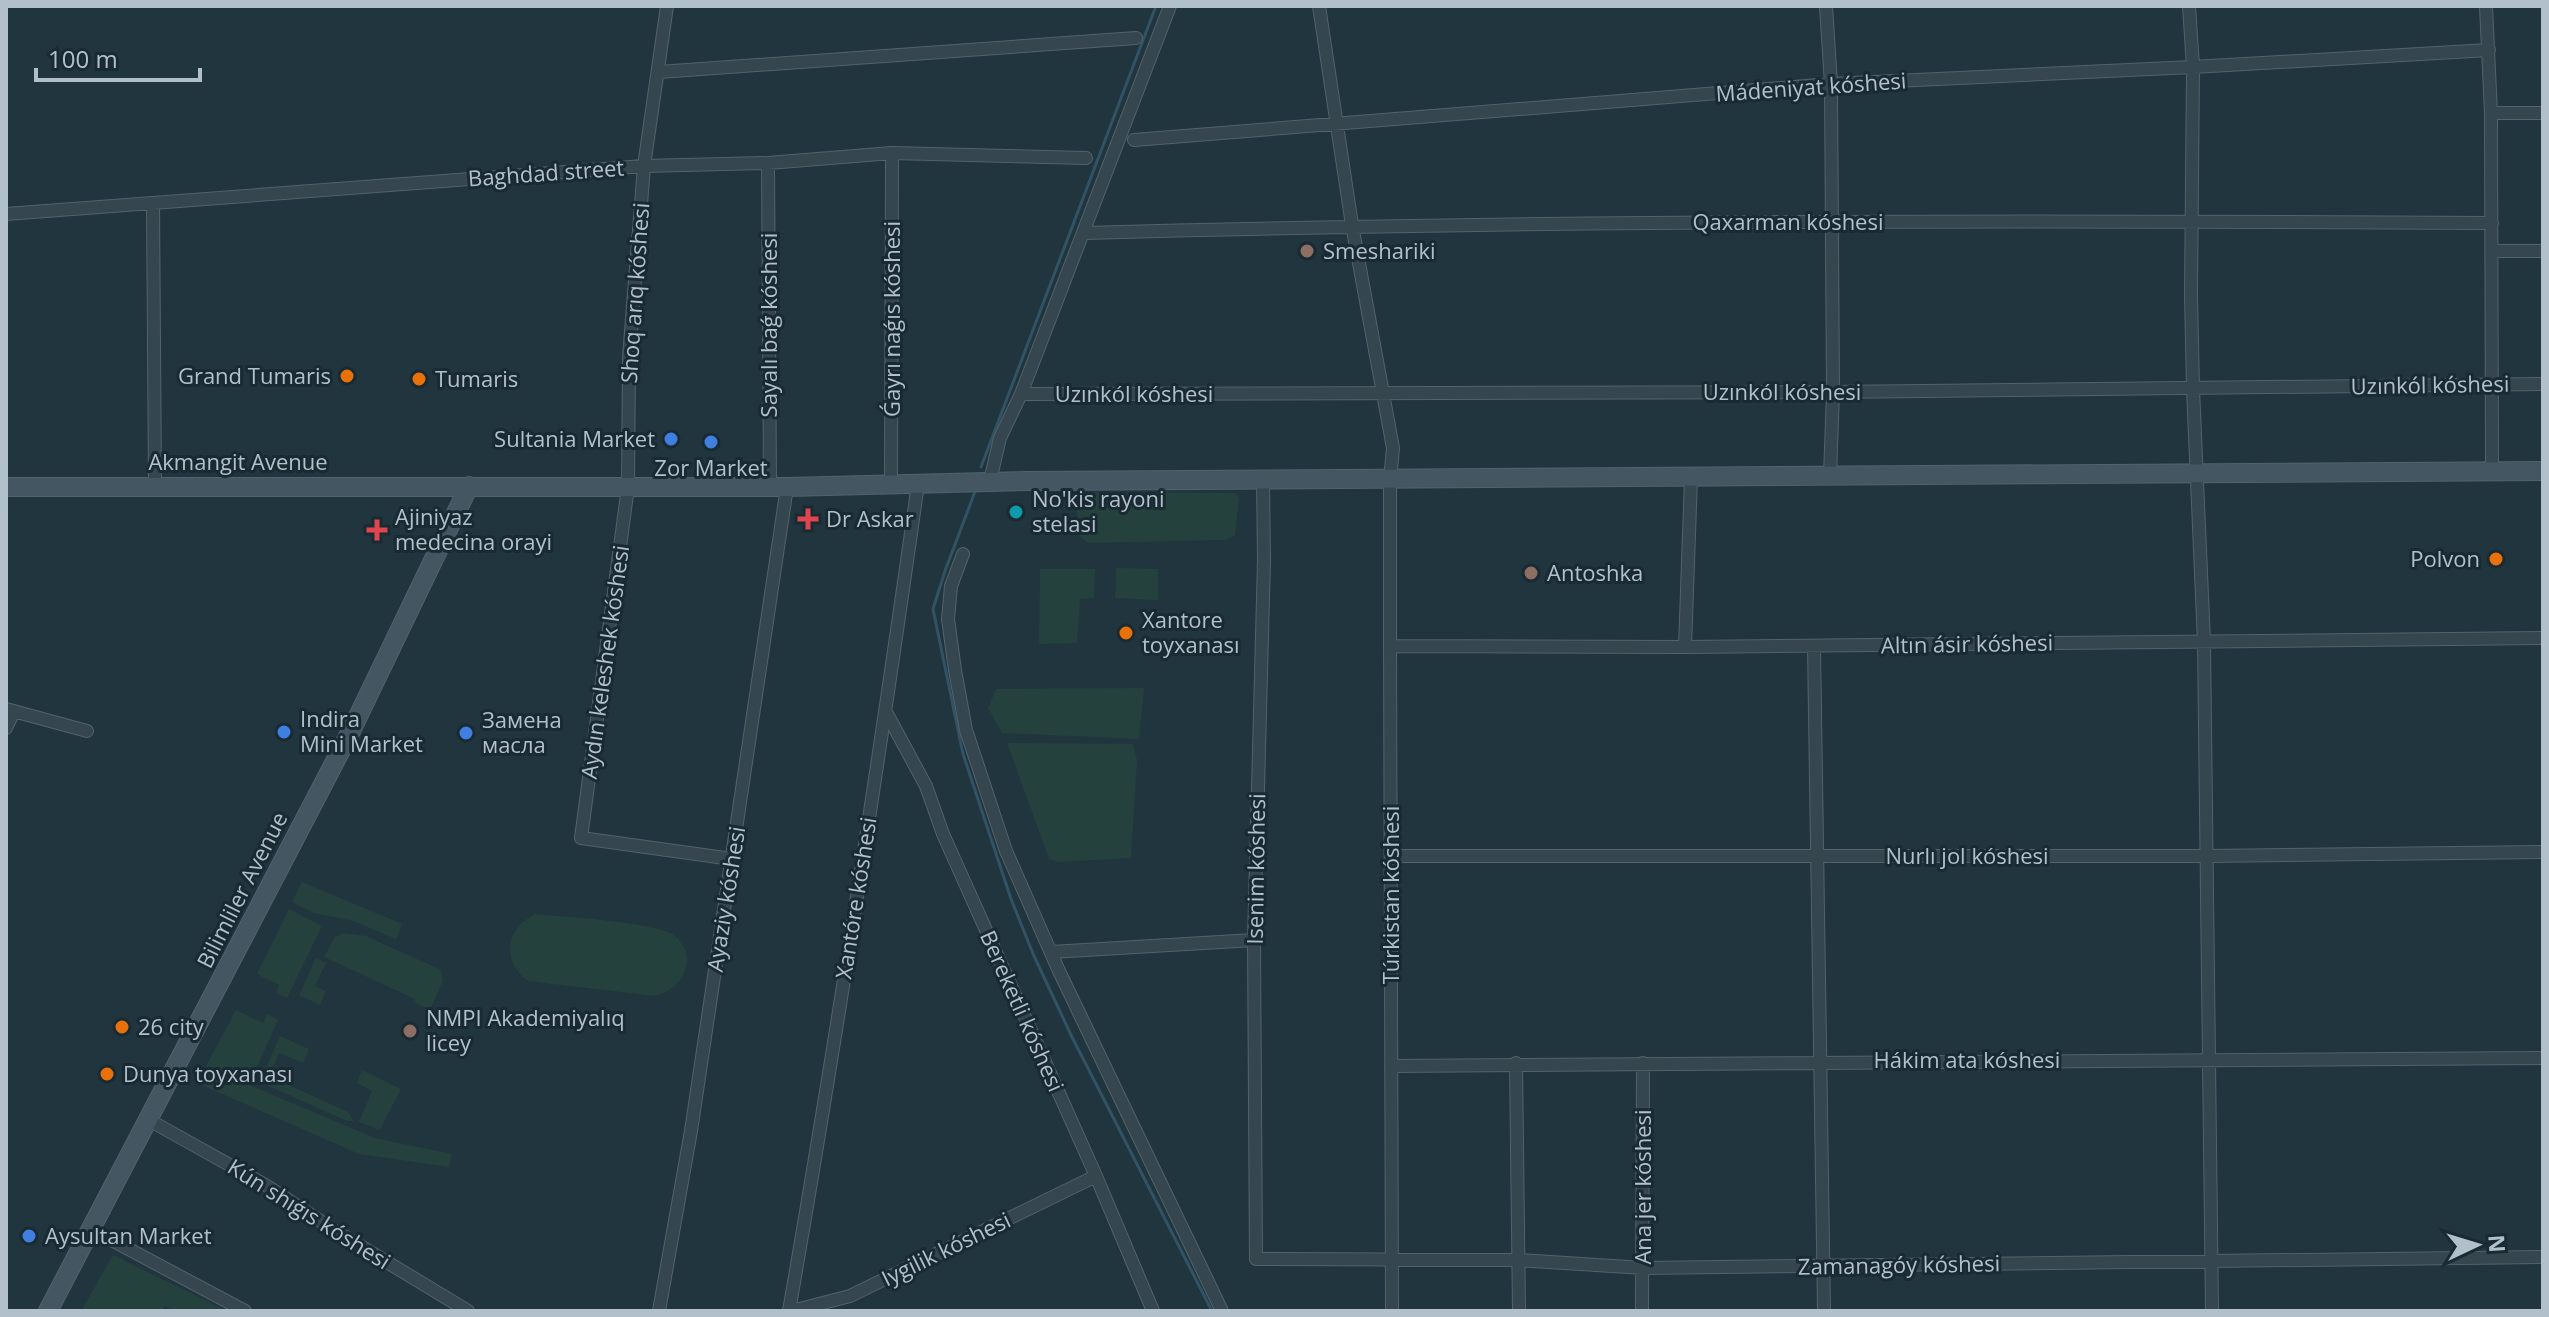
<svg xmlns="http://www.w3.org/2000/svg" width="2549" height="1317" font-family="'Open Sans',sans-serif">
  <rect width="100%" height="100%" fill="#21353e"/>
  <!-- green -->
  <path fill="#24413d" d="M1079,492l156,1 4,5 -4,37 -9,5 -138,3 -8,-7 -5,-37z
    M1116,568l42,1v31l-43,-2z
    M1040,569h55l-1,29 -14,1 -3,44 -38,1z
    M1144,688l-5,51 -137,-6 -14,-25 8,-19z
    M1007,743l126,1 4,16 -6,98 -72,4 -10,-3z
    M302,882l100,42 -6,15 -43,-18 -39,-8 -22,-11z
    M289,909l33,17 -35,72 -11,-5 3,-8 -22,-11z
    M536,914c26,3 123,8 139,22 25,22 7,53 -20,60l-127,-15c-27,-20 -23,-53 8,-67z
    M344,933l22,3 75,34 2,11 -13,29 -16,-8 1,-3 -91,-42 11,-20z
    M316,958l10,5 -11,23 11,5 -6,14 -21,-10z
    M236,1010l27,13 4,-9 11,6 -29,65 126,53 77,16 -3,13 -90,-13 -162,-71z
    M280,1036l29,13 -6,14 -24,-10 -10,23 79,36 6,9h-7l-87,-39z
    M362,1070l39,19 -20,39 -3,1 -19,-7 13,-31 -15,-8z
    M113,1255l114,56h-53l-9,-5 -4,5h-80z"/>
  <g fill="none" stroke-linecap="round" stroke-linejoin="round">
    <!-- stream -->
    <path stroke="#315365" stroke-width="3" d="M981,467l175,-461
      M976,489l-31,82 -12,38 30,145 48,145 23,57 38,81 140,274"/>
    <defs>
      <path id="street" d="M667,6l-23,160 -15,191 -1,130 -47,351 151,21
        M1319,6l33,219 41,223 -3,32v153l2,678
        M1826,6l5,78 2,308 -3,84
        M2189,6l4,61 -2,229 2,93 11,253 8,669
        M2486,6l5,107 1,358
        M659,72l477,-34
        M2491,113h52
        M1134,140l697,-56 362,-17 296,-17
        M768,163l2,324
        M153,203l2,283
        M6,214l638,-48 124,-3 124,-10 194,5
        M1085,233c469,-13 938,-13 1407,-10
        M2492,251h51
        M1021,394l812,-2 710,-8
        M1263,480l1,80 -10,380 2,319 262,1 125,8 900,-11
        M990,481l10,-43 21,-44 149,-388
        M891,485l1,-332
        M963,554l-12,32 -3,33 7,51 11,60 40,121 53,120 163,340
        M1390,646l295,1 858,-9
        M1814,646l10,665
        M1685,647l6,-169
        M6,709l81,22
        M886,712l40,74 17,48 153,342 57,135
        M6,728l8,-17
        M1391,856h816l336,-4
        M1051,952l203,-12
        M1516,1063l3,248
        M1391,1066l1152,-8
        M149,1120l118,66 67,44 134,81
        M91,1229l154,82
        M659,1311l32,-180 96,-644
        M789,1311c48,-275 90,-551 129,-827
        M792,1311l58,-15 246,-120
        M1642,1311l1,-248"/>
      <path id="secondary" d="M6,487h781l242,-6 1514,-10
        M48,1311l304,-582 117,-243"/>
    </defs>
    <!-- street casing -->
    <use href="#street" stroke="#53636c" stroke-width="14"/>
    <!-- secondary casing -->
    <use href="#secondary" stroke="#53636c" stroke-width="20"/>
    <!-- street -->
    <use href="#street" stroke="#35464e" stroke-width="12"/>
    <!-- secondary -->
    <use href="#secondary" stroke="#435662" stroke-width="18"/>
  </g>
  <!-- markers -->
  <g fill="#8d6e63" stroke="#1a2a33" stroke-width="3">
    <circle cx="1307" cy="251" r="8"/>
    <circle cx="1531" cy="573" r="8"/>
    <circle cx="410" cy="1031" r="8"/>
  </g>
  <g fill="#e8710a" stroke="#1a2a33" stroke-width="3">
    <circle cx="347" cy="376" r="8"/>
    <circle cx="419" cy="379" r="8"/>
    <circle cx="2496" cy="559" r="8"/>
    <circle cx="1126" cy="633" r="8"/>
    <circle cx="122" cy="1027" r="8"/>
    <circle cx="107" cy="1074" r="8"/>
  </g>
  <g fill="#3f7fe0" stroke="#1a2a33" stroke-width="3">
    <circle cx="671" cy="439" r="8"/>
    <circle cx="711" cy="442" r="8"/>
    <circle cx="284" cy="732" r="8"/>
    <circle cx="466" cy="733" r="8"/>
    <circle cx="29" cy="1236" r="8"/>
  </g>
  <circle fill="#0f9aa8" stroke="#1a2a33" stroke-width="3" cx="1016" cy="512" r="8"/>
  <g fill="#e0444e" stroke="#1a2a33" stroke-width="3">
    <path d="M804 507h8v8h8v8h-8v8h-8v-8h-8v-8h8z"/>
    <path d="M373 518h8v8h8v8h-8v8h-8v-8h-8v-8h8z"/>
  </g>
  <g text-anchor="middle" stroke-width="6" stroke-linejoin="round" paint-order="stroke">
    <!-- street labels -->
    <g font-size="22" fill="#b1c0ca" stroke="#1a2a33">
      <text transform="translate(1811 87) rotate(-4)" y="8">Mádeniyat kóshesi</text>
      <text transform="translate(546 173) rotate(-4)" y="8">Baghdad street</text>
      <text x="1788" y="230">Qaxarman kóshesi</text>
      <text transform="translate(635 293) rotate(-86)" y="8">Shoq arıq kóshesi</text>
      <text transform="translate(892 319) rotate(-90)" y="8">Ǵayrı naǵıs kóshesi</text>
      <text transform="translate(769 325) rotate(-90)" y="8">Sayalı baǵ kóshesi</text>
      <text transform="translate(2430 385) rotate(-1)" y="8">Uzınkól kóshesi</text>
      <text x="1782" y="400">Uzınkól kóshesi</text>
      <text x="1134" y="402">Uzınkól kóshesi</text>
      <text x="238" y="470">Akmangit Avenue</text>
      <text transform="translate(1967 644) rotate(-1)" y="8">Altın ásir kóshesi</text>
      <text transform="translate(605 662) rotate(-82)" y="8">Aydın keleshek kóshesi</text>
      <text x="1967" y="864">Nurlı jol kóshesi</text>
      <text transform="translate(1256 869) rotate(-89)" y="8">Isenim kóshesi</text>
      <text transform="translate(242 890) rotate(-63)" y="8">Bilimliler Avenue</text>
      <text transform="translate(1391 895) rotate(-90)" y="8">Túrkistan kóshesi</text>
      <text transform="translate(856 898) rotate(-81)" y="8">Xantóre kóshesi</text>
      <text transform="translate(726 899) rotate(-81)" y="8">Ayaziy kóshesi</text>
      <text transform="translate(1022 1011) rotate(66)" y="8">Bereketli kóshesi</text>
      <text x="1967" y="1068">Hákim ata kóshesi</text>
      <text transform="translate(1643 1187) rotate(-90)" y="8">Ana jer kóshesi</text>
      <text transform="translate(309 1214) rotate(32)" y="8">Kún shıǵıs kóshesi</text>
      <text transform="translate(946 1249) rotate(-26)" y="8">Iygilik kóshesi</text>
      <text transform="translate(1899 1265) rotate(-1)" y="8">Zamanagóy kóshesi</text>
    </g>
    <!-- poi labels -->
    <g font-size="22" fill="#b1c0ca" stroke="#1a2a33" text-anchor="start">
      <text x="1323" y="259">Smeshariki</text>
      <text x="331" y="384" text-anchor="end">Grand Tumaris</text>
      <text x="435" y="387">Tumaris</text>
      <text x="655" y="447" text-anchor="end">Sultania Market</text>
      <text x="711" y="476" text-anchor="middle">Zor Market</text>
      <text x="1032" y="507">No'kis rayoni<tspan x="1032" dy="25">stelasi</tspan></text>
      <text x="395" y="525">Ajiniyaz<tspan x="395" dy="25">medecina orayi</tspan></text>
      <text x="826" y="527">Dr Askar</text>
      <text x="2480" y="567" text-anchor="end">Polvon</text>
      <text x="1547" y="581">Antoshka</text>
      <text x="1142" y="628">Xantore<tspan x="1142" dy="25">toyxanası</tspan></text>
      <text x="300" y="727">Indira<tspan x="300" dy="25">Mini Market</tspan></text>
      <text x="482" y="728">Замена<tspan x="482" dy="25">масла</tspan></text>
      <text x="426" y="1026">NMPI Akademiyalıq<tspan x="426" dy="25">licey</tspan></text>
      <text x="138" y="1035">26 city</text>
      <text x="123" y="1082">Dunya toyxanası</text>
      <text x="45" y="1244">Aysultan Market</text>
    </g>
  </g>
  <!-- border -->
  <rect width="2549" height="1317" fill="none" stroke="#b1c0ca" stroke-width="16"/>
  <!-- north arrow -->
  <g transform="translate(2477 1245) rotate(86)" stroke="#1a2a33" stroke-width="6" paint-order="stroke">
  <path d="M0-6L14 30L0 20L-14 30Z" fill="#b1c0ca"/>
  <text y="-12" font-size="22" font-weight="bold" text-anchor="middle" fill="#b1c0ca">N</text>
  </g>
  <!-- scale -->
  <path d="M36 68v12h164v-12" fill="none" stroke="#b1c0ca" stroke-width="4"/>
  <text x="48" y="68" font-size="24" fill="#b1c0ca" stroke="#1a2a33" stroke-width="6" paint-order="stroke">100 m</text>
</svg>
